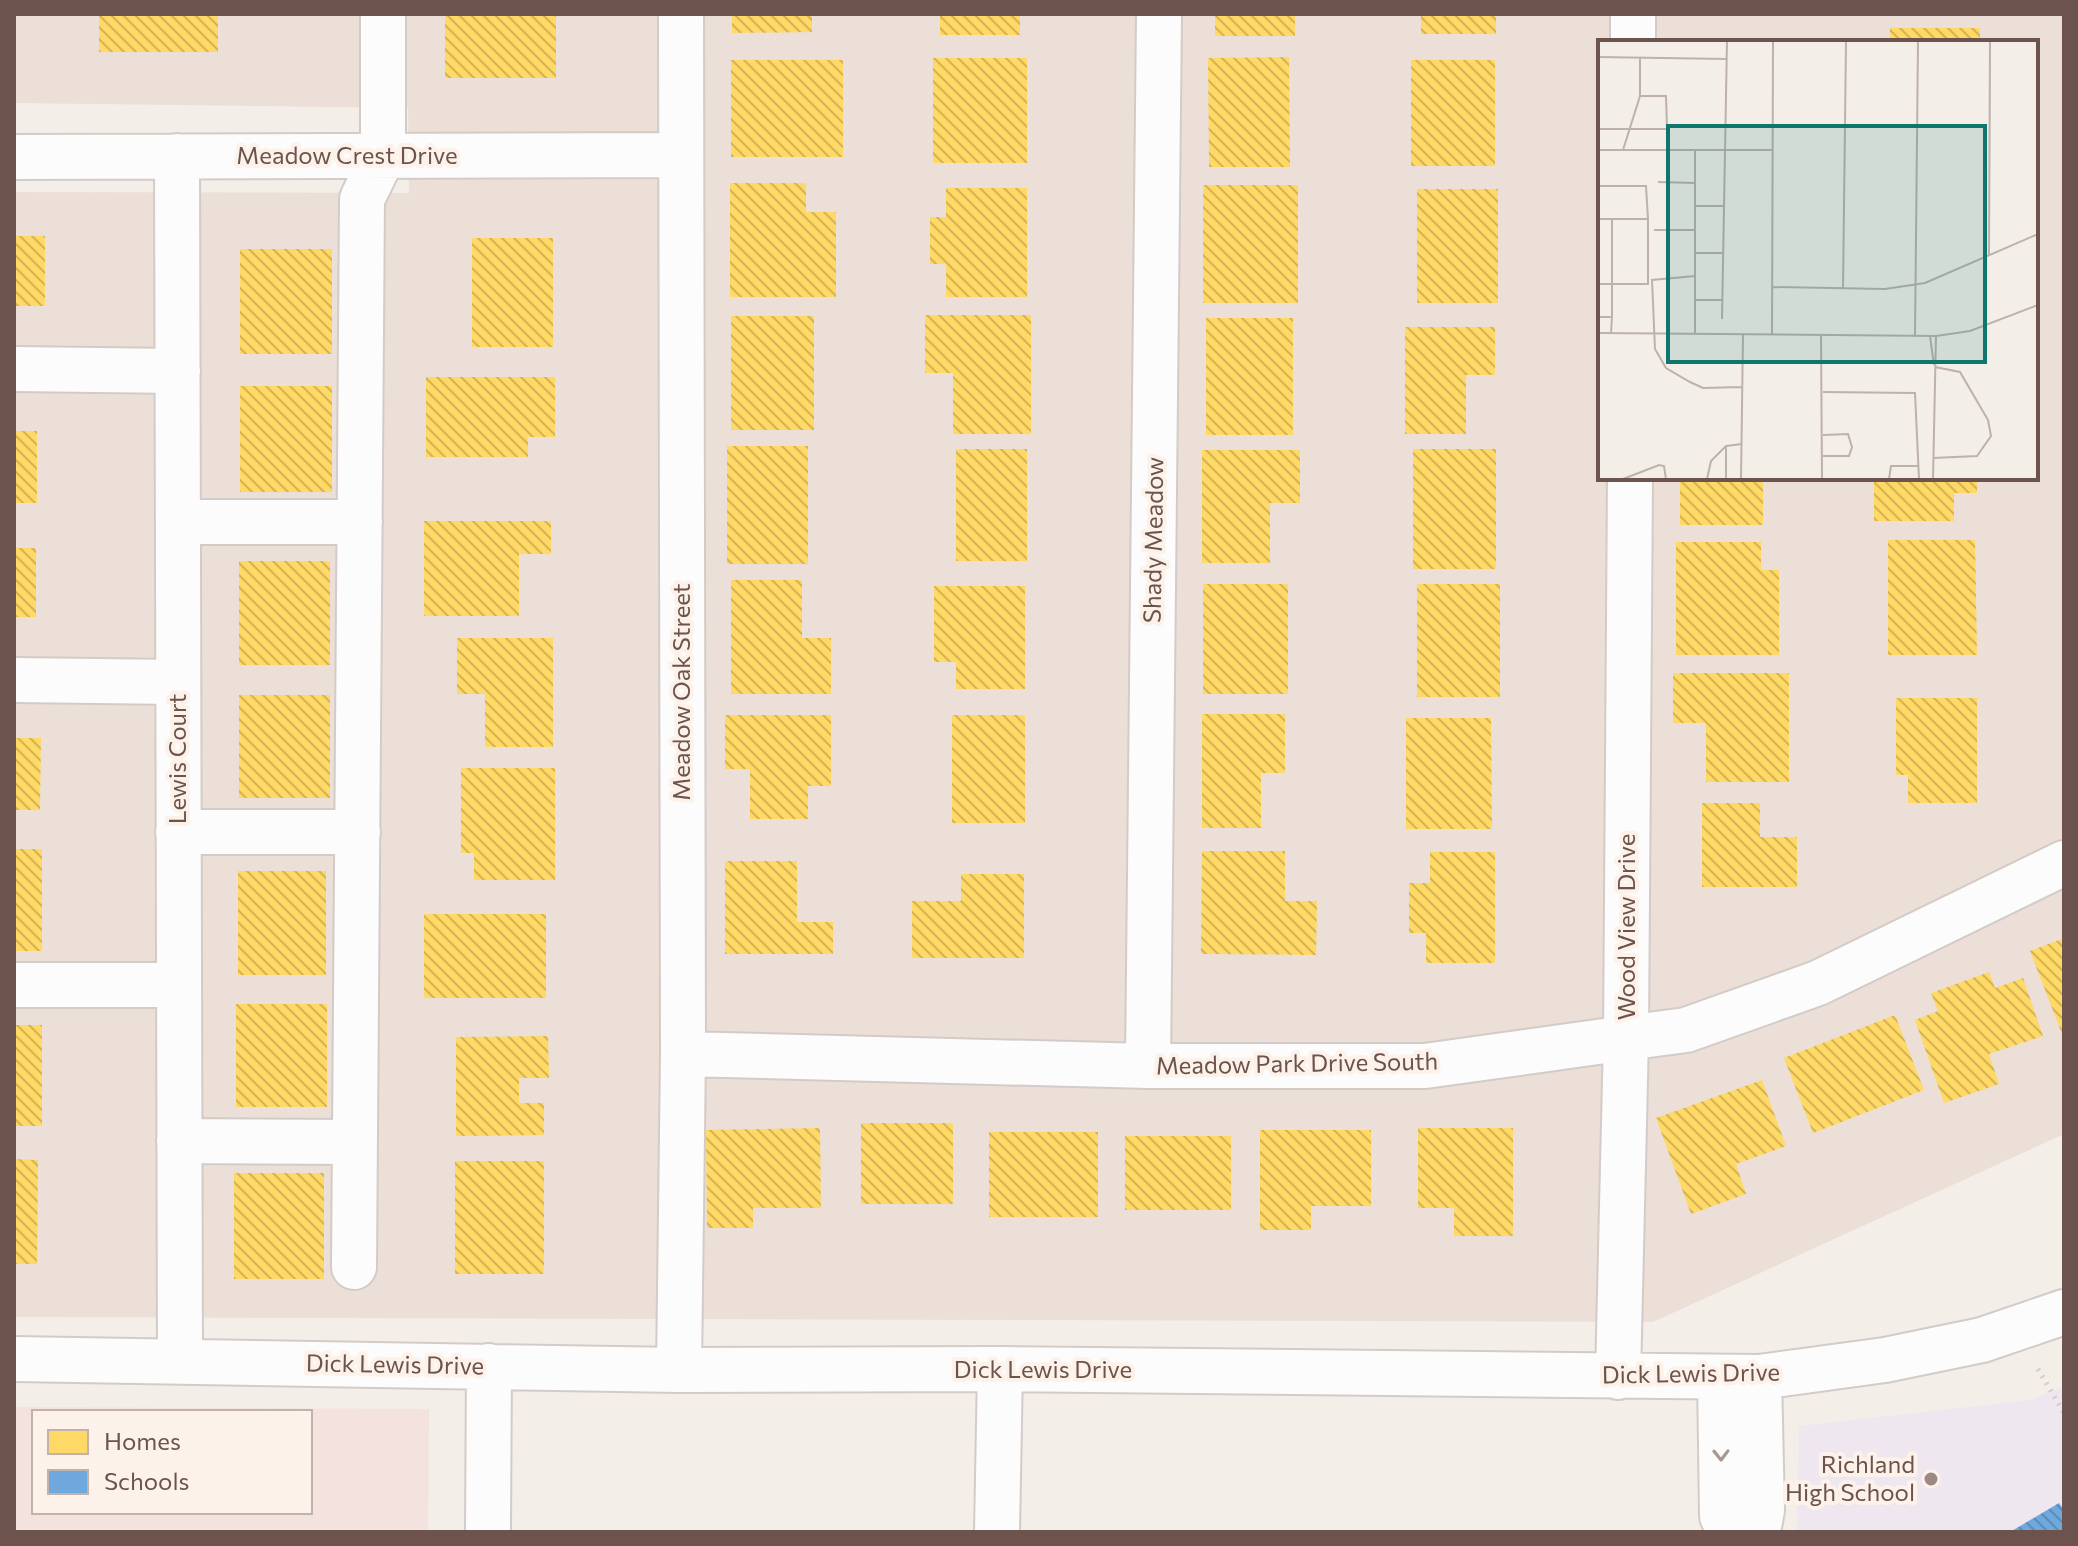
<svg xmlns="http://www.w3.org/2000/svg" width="2078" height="1546" font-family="Commissioner,sans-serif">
  <defs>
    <pattern id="homes-back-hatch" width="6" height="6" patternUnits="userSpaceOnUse" patternTransform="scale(2)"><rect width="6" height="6" fill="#ffd966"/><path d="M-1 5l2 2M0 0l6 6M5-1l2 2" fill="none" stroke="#d3b356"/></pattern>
    <pattern id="schools-back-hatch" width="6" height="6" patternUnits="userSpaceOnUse" patternTransform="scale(2)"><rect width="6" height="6" fill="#6fa8dc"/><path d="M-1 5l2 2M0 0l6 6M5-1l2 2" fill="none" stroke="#5f8bb5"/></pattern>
  </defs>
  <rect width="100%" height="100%" fill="#f4eee9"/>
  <!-- residential -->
  <path fill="#ecdfd7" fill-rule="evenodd" d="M14,14h2050v1120l-411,188 -1639,-5v-1125l395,1 -1,-85 -394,-5zM1600,42h436v436h-436z"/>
  <!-- commercial -->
  <path fill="#f3e2dd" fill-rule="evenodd" d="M14,1407l415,2 -1,123h-414zM34,1412h276v100h-276z"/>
  <!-- education -->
  <path fill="#eee7f0" d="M2064,1386v146h-267l2,-106 231,-26z"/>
  <!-- homes -->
  <path fill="url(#homes-back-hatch)" d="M99,14h119v38h-119z
    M445,14h111v64h-111z
    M732,14h80v18l-80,1z
    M940,14h80v21h-80z
    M1215,14h80v22h-80z
    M1421,14h75v20h-75z
    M1890,28h90v14h-90z
    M1289,57l1,110h-81l-1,-109z
    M933,58h94v105h-94z
    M731,60h112v97h-112z
    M1411,60h84v106h-84z
    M730,183h76v29h30v85h-106z
    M1203,185h95v118h-95z
    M946,188h81v109h-81v-33h-16v-47h16z
    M1417,189h81v114h-81z
    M14,236h31v70h-31z
    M472,238h81v109h-81z
    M240,249h92v105h-92z
    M925,315h106v119h-78v-61h-28z
    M731,316h83v114h-83z
    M1206,318h87v117h-87z
    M1405,327h90v48h-29v59h-61z
    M426,377h129v60h-27v20h-102z
    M240,386h92v106h-92z
    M14,431h23v72h-23z
    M727,446h81v118h-81z
    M956,449h71v112h-71z
    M1413,449h83v120h-83z
    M1202,450h98v53h-30v60h-68z
    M1680,478h83v47h-83z
    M1874,478h103v15h-23v28h-80z
    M424,521h127v33h-32v62h-95z
    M1888,540h87l2,115h-89z
    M1676,542h85v28h18v85h-103z
    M14,548h22v69h-22z
    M239,561h91v104h-91z
    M731,580h71v58h29v56h-100z
    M1203,584h85v110h-85z
    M1417,584h83v113h-83z
    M934,586h91v103h-69v-27h-22z
    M457,638h96v109h-68v-53h-28z
    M1673,673h116v109h-83v-59h-33z
    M239,695h91v103h-91z
    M1896,698h81v105h-69v-28h-12z
    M1202,714h83v59h-24v55h-59z
    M725,715h106v71h-23v33h-58v-50h-25z
    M952,715h73v108h-73z
    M1406,718h85l1,111h-86z
    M14,738h27l-1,72h-26z
    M461,768h94v112h-81v-27h-13z
    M1702,803h58v34h37v50h-95z
    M14,849h28v102h-28z
    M1202,851h83v50h32l-1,54 -115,-1z
    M1430,852h65v111h-69v-30h-17v-50h21z
    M725,861h72v61h36v32h-108z
    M238,871h88v104h-88z
    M961,874h63v84h-112v-57h49z
    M424,914h122v84h-122z
    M2064,938v101l-34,-88z
    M1989,972l6,16 28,-10 20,58 -54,18 10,30 -55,19 -29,-83 23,-9 -7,-18z
    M236,1004h91v103h-91z
    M1895,1015l29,75 -111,43 -29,-75z
    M14,1025h28v101h-28z
    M548,1036l1,42h-30v25h25v32l-88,1v-99z
    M1762,1080l24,66 -50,18 10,30 -55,20 -35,-96z
    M861,1123h92v81h-92z
    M820,1128l1,80h-68v20h-46l-1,-98z
    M1418,1128h95v108h-59v-28h-36z
    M1260,1130h111v76h-60v24h-51z
    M989,1132h109v85h-109z
    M1125,1136h106v74h-106z
    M14,1159l24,1 -1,104h-23z
    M455,1161h89v113h-89z
    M234,1173h90v106h-90z"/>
  <!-- schools -->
  <path fill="url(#schools-back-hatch)" d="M2059,1503l5,7v22h-54z"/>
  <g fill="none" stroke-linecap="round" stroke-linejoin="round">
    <defs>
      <path id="minor" d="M1633,42v-28
        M177,156l3,1205
        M14,157l665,-2
        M14,369l164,2
        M178,522h182
        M14,680l164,2
        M178,832h180
        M14,985h164
        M683,1054l465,12h277l201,-28 60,-8 132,-47 246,-120
        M1148,1066l11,-1052
        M179,1141l176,1
        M354,1267l8,-1068 21,-43v-142
        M14,1359l665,11 321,-1 759,8 126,-17 97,-20 82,-28
        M679,1370l4,-316 -2,-1040
        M1618,1377l8,-339 4,-560
        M1720,1377l2,139 7,16
        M488,1532l1,-166
        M997,1532l3,-163
        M1758,1532l4,-22 -3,-133"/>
    </defs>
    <!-- minor casing -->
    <use href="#minor" stroke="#d3cbc7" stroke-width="48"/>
    <!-- path -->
    <path stroke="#d5ccca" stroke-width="5" stroke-dasharray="2 6" stroke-linecap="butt" d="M2038,1369l26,44"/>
    <!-- minor -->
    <use href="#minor" stroke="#fdfcfc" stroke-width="44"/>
  </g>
  <!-- one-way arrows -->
  <defs><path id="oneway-chevron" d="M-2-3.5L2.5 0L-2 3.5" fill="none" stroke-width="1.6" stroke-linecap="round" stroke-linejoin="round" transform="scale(2)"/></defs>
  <use stroke="#a79793" href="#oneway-chevron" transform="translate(1721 1455) rotate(89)"/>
  <!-- markers -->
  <circle fill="#9c8984" stroke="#fcf2e9" stroke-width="3" cx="1931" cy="1479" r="8"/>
  <g text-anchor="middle" stroke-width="8" stroke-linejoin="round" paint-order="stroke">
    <!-- street labels -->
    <g font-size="24" fill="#6d534d" stroke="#fcf2e9">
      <text x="347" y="164">Meadow Crest Drive</text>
      <text transform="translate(1154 540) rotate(-89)" y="8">Shady Meadow</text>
      <text transform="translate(682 692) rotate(-90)" y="8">Meadow Oak Street</text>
      <text transform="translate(178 759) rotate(-90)" y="8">Lewis Court</text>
      <text transform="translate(1627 927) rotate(-90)" y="8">Wood View Drive</text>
      <text transform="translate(1297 1064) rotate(-1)" y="8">Meadow Park Drive South</text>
      <text transform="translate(395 1365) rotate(1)" y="8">Dick Lewis Drive</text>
      <text x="1043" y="1378">Dick Lewis Drive</text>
      <text transform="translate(1691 1374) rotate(-1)" y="8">Dick Lewis Drive</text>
    </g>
    <!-- poi labels -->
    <g font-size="24" fill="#6d534d" stroke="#fcf2e9" text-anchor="end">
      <text x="1915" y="1473">Richland<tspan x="1915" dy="28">High School</tspan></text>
    </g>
  </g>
  <!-- overview -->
  <g transform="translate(1598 40)">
    <rect width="440" height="440" fill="#f4eee9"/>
    <path fill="none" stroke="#beb0ab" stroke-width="2" d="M0,17l129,2M0,89h69l-1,-33h-26M0,110h174M25,110l17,-54v-38M97,110v184M60,142l37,1M0,146h48l2,33h-50M97,166h28M56,190h41M97,213h28M391,215l1,-214M97,236l-43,4 3,69 11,19 24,14 13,6 39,-1M0,244h50v-65M174,247l113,2 40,-6 113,-49M245,249l3,-248M97,260h27M0,277h14l-1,16M14,277v-98M124,279l5,-278M0,293l338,3 34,-5 68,-26M174,295l1,-294M223,295l1,144M317,296l3,-295M332,296l4,29M225,352l92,1 4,86M128,406v33M225,416h26l3,-9 -4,-13 -25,1M335,418l44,-2 14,-20 -3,-16 -28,-48 -25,-5M25,439l36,-14 5,1 2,13M109,439l4,-18 15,-15 16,-2M143,439l2,-144M291,439l2,-13h28M335,439l3,-143"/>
    <path fill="#0f766e" fill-opacity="0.15" stroke="#0f766e" stroke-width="4" d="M70,86h317v236h-317z"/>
    <rect width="440" height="440" fill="none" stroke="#6d534d" stroke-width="4"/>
  </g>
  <!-- border -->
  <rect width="2078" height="1546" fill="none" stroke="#6d534d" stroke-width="32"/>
  <!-- legend -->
  <rect x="32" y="1410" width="280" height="104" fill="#fcf2e9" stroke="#c3b2ab" stroke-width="2"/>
  <rect x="48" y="1430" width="40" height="24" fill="#ffd966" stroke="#c3b2ab" stroke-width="2"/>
  <text x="104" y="1450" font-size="24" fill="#6d534d">Homes</text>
  <rect x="48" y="1470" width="40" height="24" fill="#6fa8dc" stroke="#c3b2ab" stroke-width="2"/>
  <text x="104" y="1490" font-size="24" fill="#6d534d">Schools</text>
</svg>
